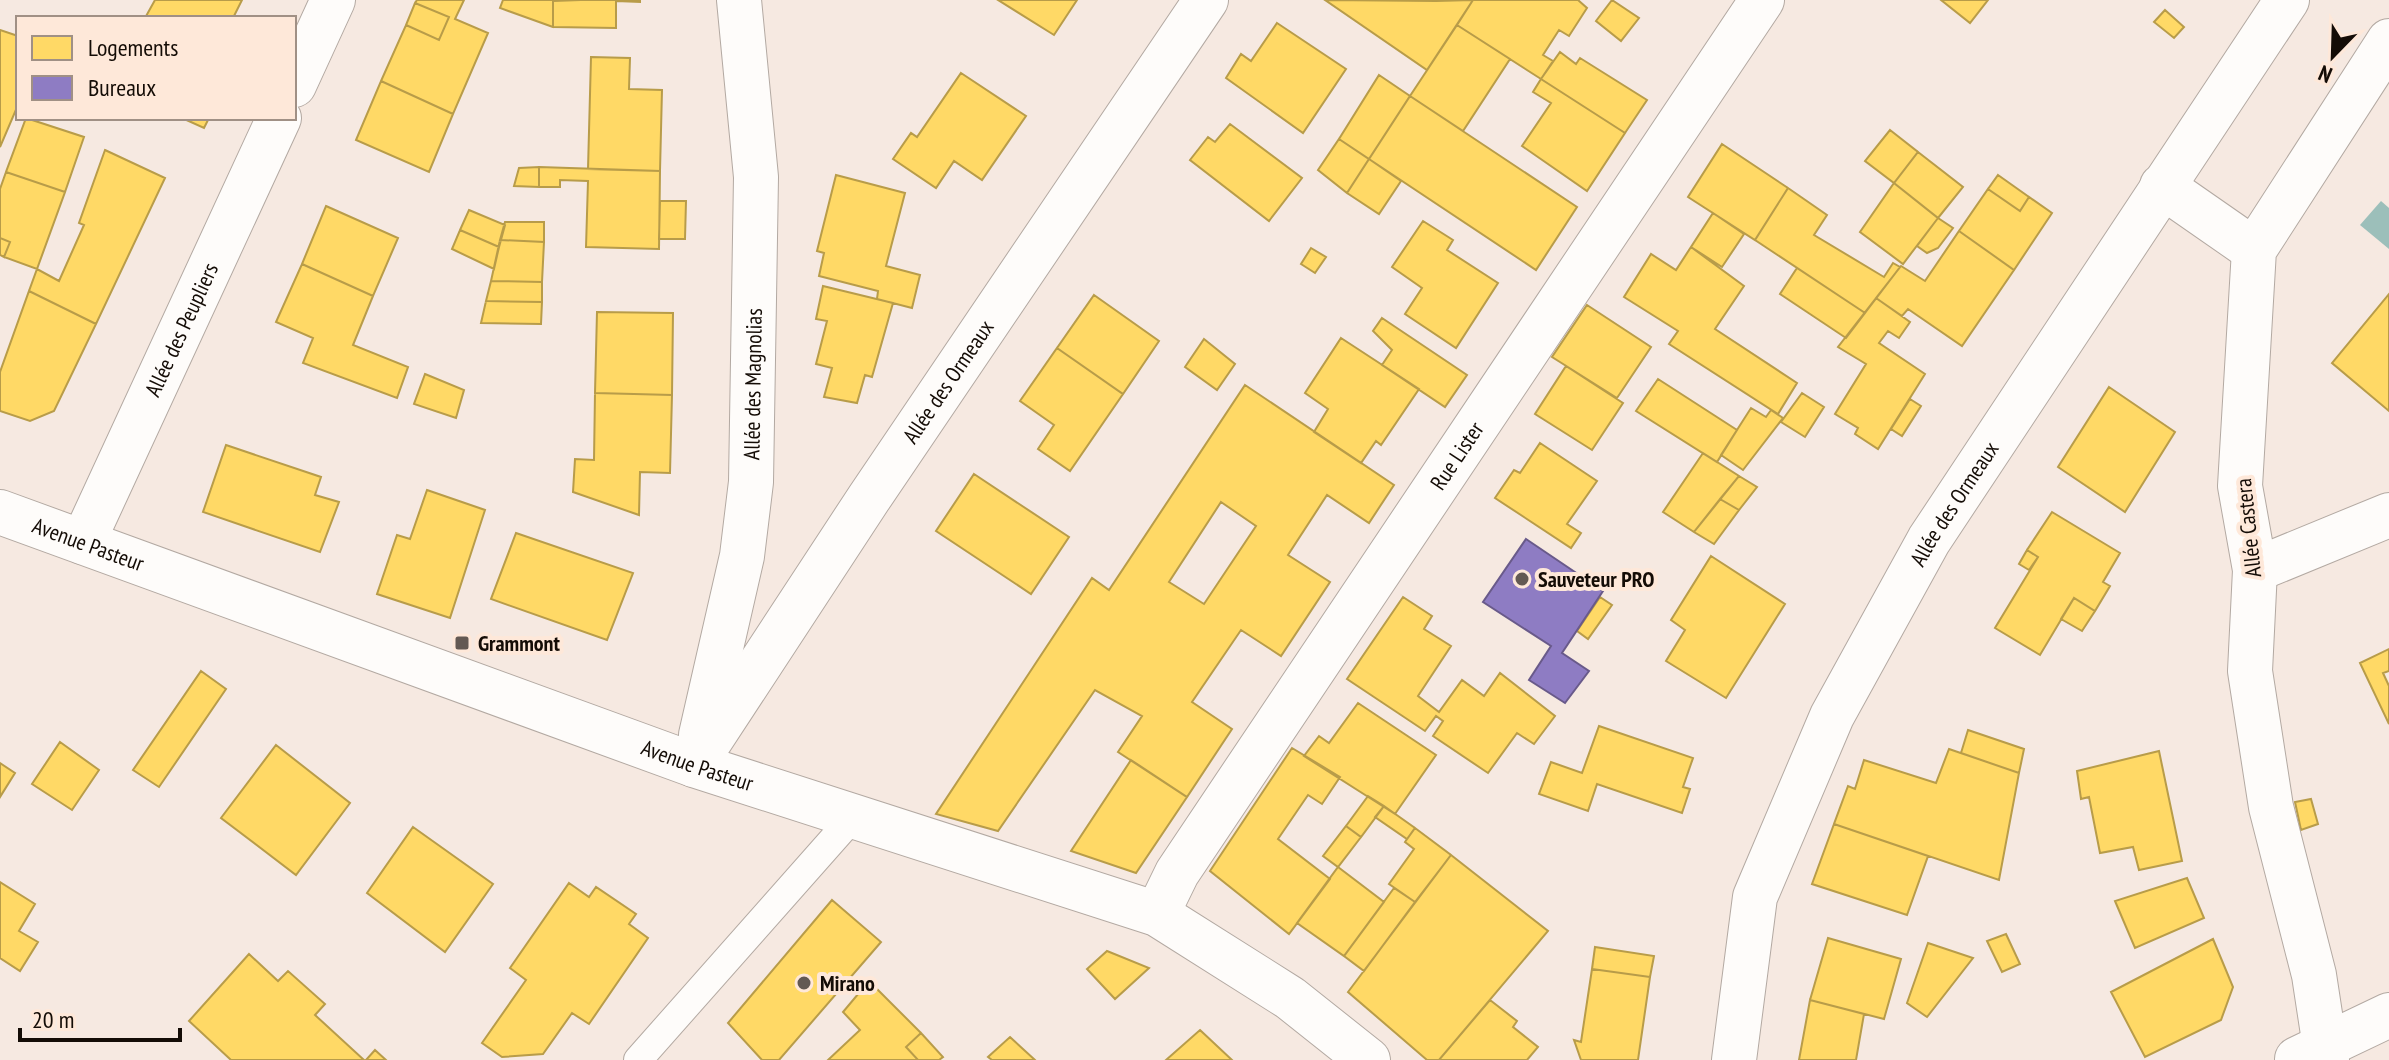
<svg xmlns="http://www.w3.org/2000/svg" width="2389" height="1060" font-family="'PT Sans Narrow',sans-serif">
  <rect width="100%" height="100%" fill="#f6e9e1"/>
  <!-- water -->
  <path fill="#9cbfba" d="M2381,201l8,7v41l-29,-24z"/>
  <!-- homes -->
  <path fill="#ffd966" stroke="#b89c49" stroke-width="2" fill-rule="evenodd" d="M155,0h87l-9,18h-88z
    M417,0h47l-9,19 33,14 -35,81 -72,-33 25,-56 33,15 10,-23 -34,-14z
    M503,0h50v27l-53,-19z
    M581,0h59v2l-24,-1v27l-63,-1v-26z
    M998,0h79l-23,35z
    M1325,0l111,1 37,-1 -46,70z
    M1473,0h105l9,8 -18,28 -10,-6 -16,25 10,6 -12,18 -84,-54z
    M1612,0l27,18 -18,23 -25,-20z
    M1941,0h47l-18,23z
    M415,3l34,14 -10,23 -33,-15z
    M2165,10l19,17 -10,11 -20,-16z
    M1277,23l69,46 -43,64 -77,-55 15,-24 10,7z
    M1457,25l53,34 -47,72 -53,-35z
    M0,30l18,6v69l-18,42z
    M1560,52l16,12 4,-6 67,42 -22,33 -84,-54z
    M591,57l39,1 -1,31 33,1 -2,81 -72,-2z
    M961,73l65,43 -44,64 -28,-19 -18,27 -43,-29 18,-26 6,4z
    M1379,75l31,21 -41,63 -30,-20z
    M1541,79l84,54 -38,58 -65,-45 29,-43 -18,-11z
    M381,81l72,33 -24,58 -73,-32z
    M1410,96l167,111 -41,63 -167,-111z
    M26,118l58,19 -19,55 -59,-20z
    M182,118h27l-5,10z
    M1230,124l72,54 -33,43 -79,-61 18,-23 7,5z
    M1890,130l28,22 -24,31 -29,-22z
    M1339,139l30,20 -22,34 -29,-23z
    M1722,144l66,44 -33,52 -67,-43z
    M105,150l60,28 -69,146 -67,-33 8,-22 22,12 25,-56 -5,-2z
    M1918,152l45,35 -25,31 -44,-35z
    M1369,159l32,22 -22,33 -32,-21z
    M539,167l121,4 -1,78 -73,-2 2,-66 -28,-1v7h-21z
    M539,167v20l-25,-1 5,-18z
    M6,172l59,20 -28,77 -33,-12 6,-15 -10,-4v-49z
    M836,175l69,18 -19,73 34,9 -8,33 -35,-9 1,-8 -59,-15 5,-23 -7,-2z
    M1998,175l31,22 -9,14 -32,-22z
    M1894,183l44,35 -35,46 -43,-32z
    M1788,188l39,27 -13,20 70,42 9,-14 7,4 -35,46 -110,-73z
    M1988,189l32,22 9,-14 23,16 -38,57 -55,-39z
    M660,201h26l-1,38h-26z
    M326,206l72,32 -25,58 -71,-32z
    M469,210l36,15 -6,22 -39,-17z
    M1713,213l31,21 -22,33 -31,-20z
    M1938,218l15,10 -15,20 -11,5 -10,-7z
    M1423,221l30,19 -6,10 51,33 -42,65 -51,-34 17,-26 -30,-21z
    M505,222h39v20l-44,-2z
    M460,230l39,17 -5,22 -42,-20z
    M1959,231l55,39 -52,76 -54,-37 -6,7 -26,-18 25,-32 24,15z
    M0,238l10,4 -6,15 -4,-2z
    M500,240l44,2 -2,40 -51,-1z
    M1691,247l53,39 -29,43 82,54 -19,31 -109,-70 9,-13 -54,-34 27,-43 25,16z
    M1311,248l15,9 -11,16 -14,-9z
    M302,264l71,32 -20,49 55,22 -11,31 -94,-35 10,-25 -37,-16z
    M1797,268l68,45 -19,25 -66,-44z
    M491,281l51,1v20l-56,-1z
    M823,286l70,17 -21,74 -7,-2 -8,28 -33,-6 8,-29 -16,-4 11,-43 -11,-2z
    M29,291l67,33 -42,87 -24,10 -30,-10v-39z
    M2389,294v117l-57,-48z
    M1094,295l65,46 -36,53 -66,-46z
    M1876,298l34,24 -11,16 -11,-7 -9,12 46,31 -47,75 -23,-15 3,-6 -23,-14 31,-50 -28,-17z
    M486,301l56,1 -1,22 -60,-1z
    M1587,305l64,42 -34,51 -65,-41z
    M597,312l76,1 -1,82 -77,-2z
    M1382,318l85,57 -22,32 -63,-42 10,-15 -19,-19z
    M1341,338l78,51 -38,56 -5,-4 -15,22 -47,-31 14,-23 -23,-16z
    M1204,339l31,25 -18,26 -32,-23z
    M1057,348l66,46 -53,77 -32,-22 16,-24 -34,-24z
    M1566,366l57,37 -31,47 -57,-36z
    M425,374l39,16 -8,28 -42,-14z
    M1658,379l79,51 -20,32 -81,-51z
    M1245,385l149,100 -25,38 -42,-28 -39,60 42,27 -49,74 -40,-26 -49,72 40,27 -45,68 -69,-45 24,-36 -47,-26 -97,141 -62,-17 156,-236 17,12zM1221,502l35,24 -52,78 -35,-22z
    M2109,387l66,45 -50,80 -67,-45z
    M595,393l77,2 -2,78 -30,-1 -1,43 -66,-23 2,-33 19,1z
    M1802,393l22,14 -19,30 -24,-15z
    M1910,399l11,7 -19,30 -11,-7z
    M1751,408l15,9 5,-7 12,8 -40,52 -22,-15z
    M1540,443l57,38 -30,43 14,9 -10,15 -76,-50 19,-28 6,3z
    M226,445l95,32 -6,18 24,7 -19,50 -117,-40z
    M1703,453l36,23 -45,56 -31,-20z
    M974,474l95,63 -38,57 -95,-63z
    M1739,476l18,11 -18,23 -19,-11z
    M427,490l58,20 -35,108 -73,-24 20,-59 13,4z
    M1720,499l19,11 -25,34 -20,-12z
    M2052,512l68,41 -17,29 7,4 -15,25 -21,-13 -34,57 -45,-27 43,-71 -11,-7z
    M516,533l117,40 -26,67 -116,-41z
    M2027,550l11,7 -9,13 -10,-6z
    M1711,556l74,48 -59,94 -60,-37 19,-31 -14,-10z
    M1403,597l29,19 -8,13 27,17 -33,50 21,16 23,-32 22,16 16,-23 55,43 -21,28 -17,-11 -29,40 -55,-37 10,-15 -7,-5 -11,15 -78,-52z
    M1600,597l12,8 -24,34 -11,-8z
    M2074,598l21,13 -13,20 -21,-12z
    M2389,649v22l-6,2 6,13v38l-29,-61z
    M201,671l25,18 -67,98 -26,-17z
    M1358,703l78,52 -41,59 -91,-58 15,-20 10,7z
    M1599,726l94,32 -10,29 7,2 -8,24 -85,-29 -9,27 -49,-17 12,-32 31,11z
    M1968,730l56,19 -5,24 -58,-20z
    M60,742l39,28 -27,40 -40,-26z
    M276,745l74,58 -54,72 -75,-57z
    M1292,748l48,29 -18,27 -14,-9 -30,44 52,40 -41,55 -79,-63z
    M1949,749l70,24 -20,107 -165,-56 14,-38 7,3 9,-29 72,23z
    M2159,751l23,110 -43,9 -6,-23 -33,6 -11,-56 -8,2 -4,-28z
    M1131,760l56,37 -51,76 -65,-22z
    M0,763l15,10 -15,24z
    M1368,796l16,10 -23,31 -15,-11z
    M2311,799l7,25 -17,6 -6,-28z
    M1384,806l31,22 -8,11 -32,-22z
    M1834,824l94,32 -21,59 -95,-31z
    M1346,826l15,11 -23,30 -15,-11z
    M413,827l80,57 -48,68 -78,-59z
    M1415,828l36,27 -36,47 -26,-18 25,-35 -9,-7z
    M1451,855l97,76 -109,129h-12l-79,-68z
    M1338,867l46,35 -40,54 -47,-33z
    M2187,878l17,40 -69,30 -20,-47z
    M0,882l35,22 -16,27 19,11 -18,29 -20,-13z
    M569,883l20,14 7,-10 40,27 -7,10 19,14 -59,86 -17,-11 -29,41 -41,3 -20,-14 44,-63 -16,-12z
    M1394,888l21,14 -51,69 -20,-15z
    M832,900l49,42 -102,118h-17l-34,-37z
    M2006,934l14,30 -18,8 -15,-31z
    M1828,938l73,21 -17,60 -74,-19z
    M2213,939l20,48 -12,33 -76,37 -34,-65z
    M1928,943l45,15 -46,59 -20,-14z
    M1595,947l59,9 -4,21 -58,-8z
    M1107,951l42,17 -34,31 -28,-30z
    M249,954l29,27 10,-10 37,33 -10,11 49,45h-133l-42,-39z
    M1592,969l58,8 -12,83h-57l-7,-20 7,2z
    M869,981l52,52 -15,14 12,13h-90l32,-30 -17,-18z
    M1490,1000l27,21 -4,6 25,20 -11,13h-88z
    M1810,1000l54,14 -8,46h-57z
    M1200,1030l32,30h-66z
    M921,1033l22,24 -4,3h-21l-12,-13z
    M1010,1037l25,23h-43l-4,-3z
    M375,1050l11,10h-20z"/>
  <!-- offices -->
  <path fill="#8e7cc3" stroke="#695a8a" stroke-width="2" d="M1526,539l77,52 -41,62 27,18 -24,32 -36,-23 22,-34 -68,-44z"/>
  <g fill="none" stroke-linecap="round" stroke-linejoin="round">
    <defs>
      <path id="service" d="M638,1060l215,-243"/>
      <g id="minor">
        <path d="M294,85l39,-85"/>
        <path d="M2162,186l92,64"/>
        <path id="s1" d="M0,512l694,253 463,149 133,84 78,62"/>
        <path id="s2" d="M83,542l196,-424"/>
        <path d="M2255,570l134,-55"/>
        <path id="s3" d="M701,735l41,-179 9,-74 5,-305 -17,-177"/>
        <path id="s4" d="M694,765l175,-267 337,-498"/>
        <path id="s5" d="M1157,914l20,-41 585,-873"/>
        <path d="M2297,1059l92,-44"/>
        <path id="s6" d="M1734,1060l21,-163 77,-181 97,-176 358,-540"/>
        <path d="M2327,1060l-13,-85 -43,-168 -21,-136 5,-101 -15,-84 14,-236 135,-209"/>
      </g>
    </defs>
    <!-- service casing -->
    <use href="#service" stroke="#b3a9a2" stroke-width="30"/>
    <!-- minor casing -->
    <use href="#minor" stroke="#b3a9a2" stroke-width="46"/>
    <!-- service -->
    <use href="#service" stroke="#fefcfa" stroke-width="28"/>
    <!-- minor -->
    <use href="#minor" stroke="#fefcfa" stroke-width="44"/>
  </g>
  <!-- markers -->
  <g fill="#635953" stroke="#fee8d9" stroke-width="3">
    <circle cx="1522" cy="579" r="8"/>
    <rect x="454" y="635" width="16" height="16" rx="4"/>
    <circle cx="804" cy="983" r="8"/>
  </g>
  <g text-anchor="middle" stroke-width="8" stroke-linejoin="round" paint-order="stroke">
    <!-- street labels -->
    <g font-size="22" fill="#140c06" stroke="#fee8d9">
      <text dy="8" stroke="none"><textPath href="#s2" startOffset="234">Allée des Peupliers</textPath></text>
      <text dy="8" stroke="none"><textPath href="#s4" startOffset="460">Allée des Ormeaux</textPath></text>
      <text dy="8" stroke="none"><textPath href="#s3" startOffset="356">Allée des Magnolias</textPath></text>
      <text dy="8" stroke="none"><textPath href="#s5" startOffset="548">Rue Lister</textPath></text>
      <text dy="8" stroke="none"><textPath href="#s6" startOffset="606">Allée des Ormeaux</textPath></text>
      <text transform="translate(2248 528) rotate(-96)" y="8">Allée Castera</text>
      <text dy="8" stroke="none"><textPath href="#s1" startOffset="94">Avenue Pasteur</textPath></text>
      <text dy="8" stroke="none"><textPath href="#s1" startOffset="742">Avenue Pasteur</textPath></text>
    </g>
    <!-- poi labels -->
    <g font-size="22" font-weight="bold" fill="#140c06" stroke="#fee8d9" text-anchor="start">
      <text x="1538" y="587">Sauveteur PRO</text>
      <text x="478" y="651">Grammont</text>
      <text x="820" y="991">Mirano</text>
    </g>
  </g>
  <!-- legend -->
  <rect x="16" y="16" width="280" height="104" fill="#fee8d9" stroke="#a09085" stroke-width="2"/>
  <rect x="32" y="36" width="40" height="24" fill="#ffd966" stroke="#a09085" stroke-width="2"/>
  <text x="88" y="56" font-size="24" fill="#140c06">Logements</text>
  <rect x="32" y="76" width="40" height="24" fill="#8e7cc3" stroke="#a09085" stroke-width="2"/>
  <text x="88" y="96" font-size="24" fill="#140c06">Bureaux</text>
  <!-- north arrow -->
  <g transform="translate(2333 56) rotate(203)" stroke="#fee8d9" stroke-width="6" paint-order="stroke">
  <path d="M0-6L14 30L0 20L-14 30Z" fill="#140c06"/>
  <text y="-12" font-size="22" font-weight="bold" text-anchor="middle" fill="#140c06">N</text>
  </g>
  <!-- scale -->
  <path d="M20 1028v12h160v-12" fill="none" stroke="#140c06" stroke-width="4"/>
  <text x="32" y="1028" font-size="24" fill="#140c06" stroke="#fee8d9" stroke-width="6" paint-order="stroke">20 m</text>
</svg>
